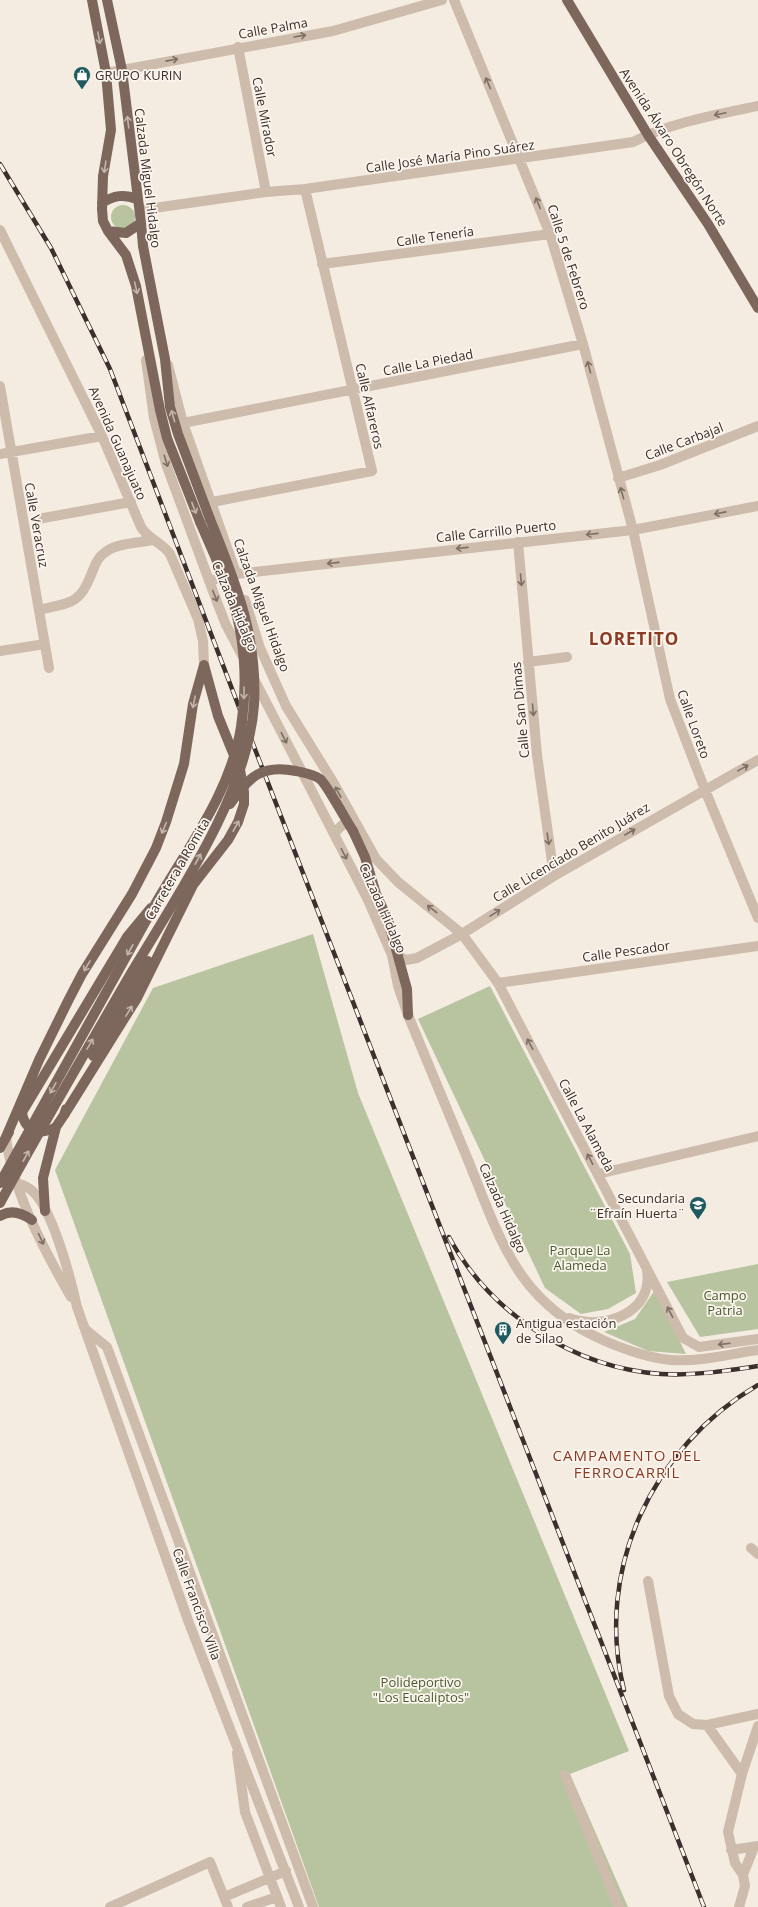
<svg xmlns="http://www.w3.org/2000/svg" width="758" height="1907" font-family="'Open Sans',sans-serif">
  <rect width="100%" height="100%" fill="#f4ebe1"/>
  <!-- green -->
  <path fill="#b8c4a0" d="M111 217a12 12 0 1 1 24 0a12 12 0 1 1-24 0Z
    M313,934l45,159 271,658 -59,23 58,133h-309l-264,-737 98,-182z
    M490,986l140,268 6,39 -28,16 -27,5 -36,-26 -127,-269z
    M758,1264v65l-58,8 -33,-55z
    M655,1290l31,64 -38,-3 -44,-19 31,-13z"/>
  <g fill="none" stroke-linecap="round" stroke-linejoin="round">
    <!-- minor -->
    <path stroke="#cdbbac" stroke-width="10" d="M454,0l96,234 33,110 50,186 37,169 35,91 53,128
      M238,47l28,145
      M140,210l126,-18 39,-3 328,-47c39,-20 82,-27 125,-36
      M0,230l102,206 39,91c7,12 22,16 29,27l28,65 5,22 1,24
      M322,264l228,-30
      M0,386l49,282
      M183,423l400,-79
      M0,454l102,-18
      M618,478l42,-13 98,-39
      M212,502l160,-31 -67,-282
      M38,519l93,-17
      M518,542l19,213 17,121
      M39,610c30,-8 40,-4 52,-35 3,-7 5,-16 12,-21 11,-11 35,-11 49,-14
      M0,651l45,-7
      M528,662l39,-5
      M397,955l9,5 11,-2 45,-24 92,-58 204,-116
      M498,983l260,-37
      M598,1174l160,-38
      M85,1329l22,18 206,560
      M751,1548l7,6
      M648,1581l21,115 9,18 15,10 14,1 51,-11
      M707,1725l35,49
      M237,1753l8,59 36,95
      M565,1775l54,132
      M731,1850l27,-4
      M743,1875l11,-28
      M224,1897l62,-26
      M110,1907l100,-45 18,45
      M247,1907l30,-10
      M739,1907l6,-21 -2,-11 -8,-12 -7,-31 14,-58 16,-48"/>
    <!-- tertiary -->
    <path stroke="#cdbbac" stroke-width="10" d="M106,73l227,-42 109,-31
      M146,360l8,58 12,46 51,138 9,23 18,34
      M168,365l15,58 53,150
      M209,581l27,-7 397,-44 125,-24
      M245,600l15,48 26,58 47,76 43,77 22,23 64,52 36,49 185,355 16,9 59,-8
      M253,677l115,223 24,55 6,31 10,29c20,48 40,97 60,145 33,81 49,143 137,181 21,9 43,17 66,19 30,2 58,-6 87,-10
      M334,834c7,-9 11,-13 22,-10
      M6,1137c6,53 38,113 65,160
      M4,1183c9,-1 19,1 26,6 22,16 41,91 47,118l112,316 110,284
      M569,1318c34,13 85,-5 78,-48"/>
    <!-- primary -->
    <path stroke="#7d675c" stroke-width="10" d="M92,0l14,73 5,57 -8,46 -1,33 1,12 5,10 18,24 10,31 24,124 7,28 33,84
      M107,0l15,70 19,153 2,23 22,113 5,48 8,27 32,85
      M567,0l81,135 60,89 50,84
      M102,203c12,-8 22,-9 35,-4
      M108,231l18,2 15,-10
      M353,831l12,26 11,37 12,26 19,69 1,26
      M93,1056l55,-95
      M22,1113c3,18 18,23 34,14
      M21,1114l106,-177 24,-29
      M64,1115l73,-117 56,-113 35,-45 10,-18 6,-18v-12l-4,-22 -22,-54 -14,-51
      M6,1137l33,-77 29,-59 14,-27 50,-80 24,-46 10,-26 18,-58 9,-60 11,-39
      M0,1148l9,-16
      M45,1211l-2,-33 13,-51 8,-12 2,-6
      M0,1216c11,-7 22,-3 32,4"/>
    <defs>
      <path id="rail" d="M0,164l51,84 59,121 148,388 446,1150
        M449,1237c41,77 126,131 212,137 32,2 65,-3 97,-8
        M624,1690c-30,-120 28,-243 134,-305"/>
    </defs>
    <!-- rail casing -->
    <use href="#rail" stroke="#3b302b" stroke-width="4.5"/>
    <!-- rail -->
    <use href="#rail" stroke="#fbf5ee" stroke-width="3" stroke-dasharray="9" stroke-linecap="butt"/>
    <!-- primary-bridge -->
    <path stroke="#7d675c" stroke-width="10" d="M230,804c19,-27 31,-40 66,-33 8,2 17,3 24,8 6,4 27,43 33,52
      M0,1183c52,-94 104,-188 157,-282 32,-55 74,-110 84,-174 7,-44 4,-93 -11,-134 -9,-24 -20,-48 -30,-71
      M0,1203c42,-77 86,-152 130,-228 45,-76 118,-181 124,-270 4,-70 -19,-123 -44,-186"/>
  </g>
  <!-- one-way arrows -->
  <defs><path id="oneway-shaft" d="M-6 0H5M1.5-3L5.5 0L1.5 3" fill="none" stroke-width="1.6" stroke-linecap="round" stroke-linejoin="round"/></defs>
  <g stroke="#7d6f65">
    <use href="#oneway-shaft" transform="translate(300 36) rotate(-10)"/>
    <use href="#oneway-shaft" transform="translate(172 60) rotate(-11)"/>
    <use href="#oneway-shaft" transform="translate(488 83) rotate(-113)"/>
    <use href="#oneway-shaft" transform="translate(720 114) rotate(168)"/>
    <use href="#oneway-shaft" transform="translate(538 203) rotate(-112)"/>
    <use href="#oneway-shaft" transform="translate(589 367) rotate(-105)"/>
    <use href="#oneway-shaft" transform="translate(166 461) rotate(73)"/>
    <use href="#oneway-shaft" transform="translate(622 493) rotate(-106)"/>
    <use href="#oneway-shaft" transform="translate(720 513) rotate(169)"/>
    <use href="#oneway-shaft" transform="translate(592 534) rotate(174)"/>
    <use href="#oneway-shaft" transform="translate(462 548) rotate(174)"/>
    <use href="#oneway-shaft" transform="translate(333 563) rotate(174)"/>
    <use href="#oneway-shaft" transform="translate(521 580) rotate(85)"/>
    <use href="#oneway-shaft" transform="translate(215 596) rotate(68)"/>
    <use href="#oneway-shaft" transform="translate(533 710) rotate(85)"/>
    <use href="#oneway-shaft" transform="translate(284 738) rotate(63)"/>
    <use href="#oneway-shaft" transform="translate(743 768) rotate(-29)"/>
    <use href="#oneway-shaft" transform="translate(338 792) rotate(-119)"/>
    <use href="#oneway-shaft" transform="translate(630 832) rotate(-30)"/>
    <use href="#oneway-shaft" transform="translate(548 839) rotate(82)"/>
    <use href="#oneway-shaft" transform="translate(344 854) rotate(63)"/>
    <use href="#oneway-shaft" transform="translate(432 909) rotate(-142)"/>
    <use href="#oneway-shaft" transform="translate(495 913) rotate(-32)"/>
    <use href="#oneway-shaft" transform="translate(530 1044) rotate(-118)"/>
    <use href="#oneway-shaft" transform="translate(590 1159) rotate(-118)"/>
    <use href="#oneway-shaft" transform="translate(41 1239) rotate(65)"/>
    <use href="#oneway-shaft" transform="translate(670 1312) rotate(-117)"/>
    <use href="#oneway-shaft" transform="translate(724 1344) rotate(173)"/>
  </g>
  <g stroke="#c2b5ac">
    <use href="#oneway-shaft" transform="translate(99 38) rotate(79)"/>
    <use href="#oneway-shaft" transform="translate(128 122) rotate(-97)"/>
    <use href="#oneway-shaft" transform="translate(105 167) rotate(99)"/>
    <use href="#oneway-shaft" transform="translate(136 288) rotate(77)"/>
    <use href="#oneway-shaft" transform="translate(173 416) rotate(-106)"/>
    <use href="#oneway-shaft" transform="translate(194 508) rotate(69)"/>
    <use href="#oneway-shaft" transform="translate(244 693) rotate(91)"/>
    <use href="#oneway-shaft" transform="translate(194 702) rotate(102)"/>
    <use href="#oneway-shaft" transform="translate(236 826) rotate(-61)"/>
    <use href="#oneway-shaft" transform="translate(164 828) rotate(113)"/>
    <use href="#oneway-shaft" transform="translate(198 859) rotate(-61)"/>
    <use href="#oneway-shaft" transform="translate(130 950) rotate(119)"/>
    <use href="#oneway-shaft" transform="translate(87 966) rotate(121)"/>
    <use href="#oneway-shaft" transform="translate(129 1011) rotate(-58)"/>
    <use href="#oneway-shaft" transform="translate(90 1044) rotate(-60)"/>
    <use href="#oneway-shaft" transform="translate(53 1088) rotate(119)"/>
    <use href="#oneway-shaft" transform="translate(26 1156) rotate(-61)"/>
  </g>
  <!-- icons -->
  <defs>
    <symbol id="shop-pin" viewBox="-11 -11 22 30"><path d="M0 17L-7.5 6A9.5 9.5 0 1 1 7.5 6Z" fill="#1f5a5e" stroke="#fbf5ee"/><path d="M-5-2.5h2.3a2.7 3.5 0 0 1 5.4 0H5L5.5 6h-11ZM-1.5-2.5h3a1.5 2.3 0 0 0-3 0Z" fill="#fff"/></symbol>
    <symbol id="school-pin" viewBox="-11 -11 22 30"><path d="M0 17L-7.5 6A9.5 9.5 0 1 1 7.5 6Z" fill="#1f5a5e" stroke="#fbf5ee"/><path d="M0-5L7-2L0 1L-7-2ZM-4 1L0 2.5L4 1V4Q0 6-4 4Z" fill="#fff"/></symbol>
    <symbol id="building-pin" viewBox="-11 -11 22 30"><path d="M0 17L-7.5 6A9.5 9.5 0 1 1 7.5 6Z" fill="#1f5a5e" stroke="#fbf5ee"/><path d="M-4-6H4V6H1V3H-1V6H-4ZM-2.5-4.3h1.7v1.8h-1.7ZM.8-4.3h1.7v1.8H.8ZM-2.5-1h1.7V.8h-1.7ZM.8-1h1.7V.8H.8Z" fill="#fff"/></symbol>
  </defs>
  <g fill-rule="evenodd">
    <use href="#shop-pin" x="72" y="65" width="20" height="27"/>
    <use href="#school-pin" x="688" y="1195" width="20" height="27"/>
    <use href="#building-pin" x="493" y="1320" width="20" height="27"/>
  </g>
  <g text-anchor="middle" stroke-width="3.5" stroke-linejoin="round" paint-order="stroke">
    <!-- street labels -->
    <g font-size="13" fill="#3b302b" stroke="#fbf5ee">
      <text transform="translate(273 28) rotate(-10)" y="5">Calle Palma</text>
      <text transform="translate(265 117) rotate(79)" y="5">Calle Mirador</text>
      <text transform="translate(674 147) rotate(57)" y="5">Avenida Álvaro Obregón Norte</text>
      <text transform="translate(450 156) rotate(-8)" y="5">Calle José María Pino Suárez</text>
      <text transform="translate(148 178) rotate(83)" y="5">Calzada Miguel Hidalgo</text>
      <text transform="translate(435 236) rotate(-8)" y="5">Calle Tenería</text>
      <text transform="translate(569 257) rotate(72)" y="5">Calle 5 de Febrero</text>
      <text transform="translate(428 362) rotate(-11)" y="5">Calle La Piedad</text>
      <text transform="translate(370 406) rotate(77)" y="5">Calle Alfareros</text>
      <text transform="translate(684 441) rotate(-21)" y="5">Calle Carbajal</text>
      <text transform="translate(118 443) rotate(66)" y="5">Avenida Guanajuato</text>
      <text transform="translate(37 525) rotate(80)" y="5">Calle Veracruz</text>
      <text transform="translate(496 531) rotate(-6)" y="5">Calle Carrillo Puerto</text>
      <text transform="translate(262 605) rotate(70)" y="5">Calzada Miguel Hidalgo</text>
      <text transform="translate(235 606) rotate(67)" y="5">Calzada Hidalgo</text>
      <text transform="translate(520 710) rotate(-95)" y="5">Calle San Dimas</text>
      <text transform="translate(694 724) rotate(70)" y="5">Calle Loreto</text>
      <text transform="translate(571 852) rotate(-31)" y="5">Calle Licenciado Benito Juárez</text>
      <text transform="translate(177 869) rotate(-60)" y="5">Carretera a Romita</text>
      <text transform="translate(383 908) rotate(66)" y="5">Calzada Hidalgo</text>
      <text transform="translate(626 951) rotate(-8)" y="5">Calle Pescador</text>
      <text transform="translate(587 1125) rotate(62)" y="5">Calle La Alameda</text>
      <text transform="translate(503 1208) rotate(66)" y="5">Calzada Hidalgo</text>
      <text transform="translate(197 1604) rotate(70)" y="5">Calle Francisco Villa</text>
    </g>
    <!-- poi labels -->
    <g font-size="13" fill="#3b302b" stroke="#fbf5ee" text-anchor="start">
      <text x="95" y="80">GRUPO KURIN</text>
      <text x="685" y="1203" text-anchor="end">Secundaria<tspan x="685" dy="15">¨Efraín Huerta¨</tspan></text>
      <text x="516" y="1328">Antigua estación<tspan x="516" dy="15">de Silao</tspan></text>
    </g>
    <!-- park labels -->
    <g font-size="13" fill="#4a5a2e" stroke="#fbf5ee">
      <text x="580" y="1255">Parque La<tspan x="580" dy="15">Alameda</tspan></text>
      <text x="725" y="1300">Campo<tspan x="725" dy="15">Patria</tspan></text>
      <text x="421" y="1687">Polideportivo<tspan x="421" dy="15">"Los Eucaliptos"</tspan></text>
    </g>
    <!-- quarter labels -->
    <g font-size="15" letter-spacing="1" fill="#8c3b22" stroke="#fbf5ee">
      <text x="627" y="1461">CAMPAMENTO DEL<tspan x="627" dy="17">FERROCARRIL</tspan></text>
    </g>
    <!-- district labels -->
    <g font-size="17" font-weight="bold" letter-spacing="1" fill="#8c3b22" stroke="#fbf5ee">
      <text x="634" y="645">LORETITO</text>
    </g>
  </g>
</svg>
